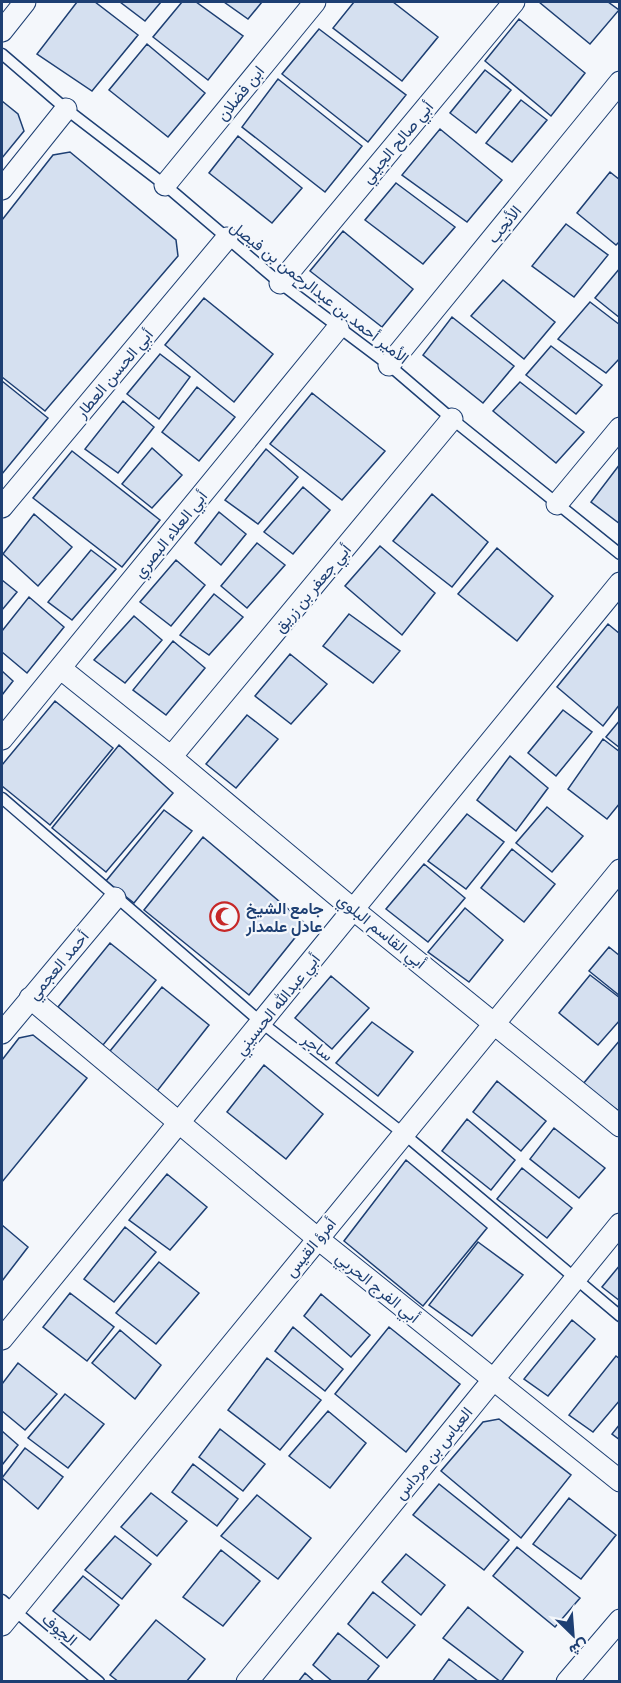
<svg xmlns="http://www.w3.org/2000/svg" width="621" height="1683" font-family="'Archivo Narrow',Vazirmatn,sans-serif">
  <rect width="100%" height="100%" fill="#f4f7fb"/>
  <!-- building -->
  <path fill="#d5e0f0" stroke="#1d3f73" stroke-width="1.5" d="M77,2h18l43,33 -46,56 -55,-37z
    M120,2h41l-16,19z
    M182,2h14l47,34 -35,44 -55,-43z
    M224,2h38l-14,17z
    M354,2h39l45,35 -36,44 -69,-53z
    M539,2h69l11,8 -29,34z
    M519,19l66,54 -34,43 -66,-55z
    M319,29l87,66 -38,47 -86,-68z
    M147,44l58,49 -37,44 -59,-47z
    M485,70l26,20 -35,43 -26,-20z
    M278,79l84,67 -37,46 -83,-65z
    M521,100l26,20 -35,42 -26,-19z
    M2,101l16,13 6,17 -22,27z
    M440,129l62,51 -35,42 -65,-47z
    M238,136l64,52 -30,35 -63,-50z
    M70,152l106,88 2,16 -133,155 -43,-34v-157l51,-65z
    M610,172l10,8v61l-4,4 -39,-32z
    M396,183l59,44 -32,37 -58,-44z
    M566,224l42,31 -34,42 -42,-31z
    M343,231l70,58 -31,38 -72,-56z
    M620,268v50l-25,-20z
    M503,280l52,42 -31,37 -53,-43z
    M204,298l69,56 -39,48 -69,-57z
    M590,302l30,23v33l-14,15 -48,-34z
    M452,317l62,49 -31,37 -60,-48z
    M551,346l51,39 -26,29 -50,-39z
    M160,354l30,23 -31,42 -32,-25z
    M2,381l46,37 -46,56z
    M520,382l64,50 -28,31 -63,-52z
    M197,387l38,30 -36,44 -37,-29z
    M312,393l73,58 -43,49 -72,-56z
    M123,401l31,26 -36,46 -33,-24z
    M152,448l30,27 -30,33 -30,-24z
    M266,449l32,28 -40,47 -33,-24z
    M72,451l88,69 -38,47 -89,-69z
    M620,464v60l-29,-22z
    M303,487l27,23 -37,44 -29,-22z
    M432,494l56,48 -36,45 -59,-46z
    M219,512l27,22 -25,31 -26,-22z
    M34,514l38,33 -34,39 -35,-32z
    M257,543l28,22 -38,43 -26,-22z
    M380,546l55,47 -33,42 -57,-49z
    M497,548l56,48 -36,45 -59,-47z
    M91,550l25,19 -44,51 -24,-18z
    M176,560l29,25 -34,41 -31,-24z
    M2,580l15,12 -15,18z
    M214,594l29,23 -34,38 -29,-20z
    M29,597l35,30 -37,46 -25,-21v-21z
    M349,614l51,37 -27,32 -50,-37z
    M134,616l28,24 -37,43 -31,-23z
    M608,624l12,10v70l-17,22 -46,-39z
    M173,641l32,27 -39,47 -33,-25z
    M290,654l37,30 -36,40 -36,-28z
    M2,671l11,10 -11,14z
    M55,701l58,47 -63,77 -48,-39v-21z
    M563,710l29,22 -36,44 -28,-23z
    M247,715l31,24 -42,49 -30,-24z
    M620,720v28l-14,-11z
    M603,739l17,13v51l-13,16 -39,-30z
    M119,745l54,48 -67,79 -54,-44z
    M510,756l38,32 -32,43 -39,-31z
    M547,807l36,29 -31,36 -36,-29z
    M164,810l28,21 -58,72 -28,-22z
    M467,814l37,28 -38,47 -38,-28z
    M203,837l103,87 -57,71 -105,-85z
    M512,849l43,35 -31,38 -43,-34z
    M424,864l41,34 -37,44 -42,-33z
    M465,908l38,32 -34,42 -41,-30z
    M110,943l46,37 -53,65 -45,-38z
    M609,947l11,9v40l-31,-25z
    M590,975l30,23v22l-22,25 -39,-32z
    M331,976l38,32 -37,41 -37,-31z
    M162,987l47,38 -55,70 -48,-39z
    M372,1022l41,30 -35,44 -42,-33z
    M33,1035l54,43 -85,104v-122l17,-22z
    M620,1040v72l-37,-28z
    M264,1065l59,49 -37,45 -59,-47z
    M497,1081l49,40 -25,30 -48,-39z
    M467,1119l48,41 -24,30 -49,-39z
    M554,1128l51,40 -26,30 -49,-39z
    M406,1160l81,68 -64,78 -79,-65z
    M522,1168l50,40 -25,30 -50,-39z
    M167,1174l40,33 -37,43 -41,-30z
    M2,1225l26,22 -26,34z
    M125,1227l31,25 -42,50 -30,-23z
    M478,1242l45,33 -51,61 -43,-31z
    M159,1262l40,31 -43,51 -40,-31z
    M620,1265v36l-18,-14z
    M70,1293l44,34 -27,34 -44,-34z
    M321,1294l49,41 -19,22 -47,-41z
    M572,1320l23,19 -47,57 -24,-17z
    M293,1327l50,42 -18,22 -50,-40z
    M389,1327l71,57 -54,68 -71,-58z
    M120,1330l41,35 -26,34 -43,-36z
    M616,1356l4,3v41l-27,32 -24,-17z
    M267,1358l54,42 -41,50 -52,-40z
    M18,1363l39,31 -32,36 -23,-19v-27z
    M65,1394l39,30 -36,44 -40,-30z
    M328,1411l38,32 -36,45 -41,-32z
    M499,1419l72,56 -50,63 -80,-67 42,-49z
    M620,1424v16l-8,-6z
    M220,1429l45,35 -22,27 -44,-34z
    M2,1431l16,14 -16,20z
    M25,1448l38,29 -25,32 -36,-31z
    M193,1464l45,35 -21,27 -45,-34z
    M439,1484l70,56 -25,30 -71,-55z
    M151,1493l36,28 -30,35 -36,-29z
    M257,1495l54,43 -33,41 -57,-43z
    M569,1498l47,37 -35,44 -48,-35z
    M115,1536l36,28 -29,35 -37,-29z
    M517,1547l63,51 -25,29 -62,-51z
    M221,1550l39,31 -37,45 -40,-29z
    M406,1554l39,31 -24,30 -39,-33z
    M83,1576l36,29 -29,35 -37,-29z
    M373,1592l42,33 -28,33 -39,-34z
    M468,1607l55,45 -22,30 -58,-44z
    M156,1620l49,39 -19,23h-67l-9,-7z
    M338,1633l41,33 -13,16h-33l-20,-17z
    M449,1659l30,23h-47z
    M305,1673l10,9h-17z"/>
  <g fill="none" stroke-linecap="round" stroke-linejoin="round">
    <defs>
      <path id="service" d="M2,54l64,55 99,76 115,98 109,82 63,54 168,135
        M2,798l260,225 142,111 216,182
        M2,1600l97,82"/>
      <path id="minor" d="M2,31l23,-29
        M165,185l150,-183
        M2,189l64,-80
        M280,283l234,-281
        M389,365l231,-283
        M557,504l63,-76
        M2,507l225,-269
        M60,668l111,89 183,153 266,216
        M2,739l336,-411
        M171,757l281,-338
        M30,998l287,240 303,243
        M2,1033l113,-135
        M2,1339l618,-756
        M2,1625l618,-755
        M247,1682l373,-458
        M567,1682l53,-62"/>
    </defs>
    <!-- service casing -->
    <use href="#service" stroke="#1d3f73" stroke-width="13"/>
    <!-- minor casing -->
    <use href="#minor" stroke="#1d3f73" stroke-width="23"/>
    <!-- service -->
    <use href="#service" stroke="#f4f7fb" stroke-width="10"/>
    <!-- minor -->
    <use href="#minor" stroke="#f4f7fb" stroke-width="21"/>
  </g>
  <!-- icons -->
  <defs>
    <symbol id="mosque-ring" viewBox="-11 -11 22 22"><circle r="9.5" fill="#f4f7fb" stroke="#c62828" stroke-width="1.5"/><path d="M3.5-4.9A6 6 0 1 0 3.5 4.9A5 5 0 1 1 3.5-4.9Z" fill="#c62828"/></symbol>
  </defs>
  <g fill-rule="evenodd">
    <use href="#mosque-ring" x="208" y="900" width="33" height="33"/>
  </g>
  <g text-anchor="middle" stroke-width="4.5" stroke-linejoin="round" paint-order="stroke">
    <!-- street labels -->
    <g font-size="16" fill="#1d3f73" stroke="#f4f7fb">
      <text transform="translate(240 93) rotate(-51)" y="6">ابن فضلان</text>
      <text transform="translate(397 142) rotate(-50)" y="6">أبي صالح الجيلي</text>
      <text transform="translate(504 224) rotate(-51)" y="6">الأنجب</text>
      <text transform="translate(320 292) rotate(38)" y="6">الأمير أحمد بن عبدالرحمن بن فيصل</text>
      <text transform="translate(114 373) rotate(-50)" y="6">أبي الحسن العطار</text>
      <text transform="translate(170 534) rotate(-51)" y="6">أبي العلاء البصري</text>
      <text transform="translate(312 588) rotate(-50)" y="6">أبي جعفر بن زريق</text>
      <text transform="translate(382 931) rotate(39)" y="6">أبي القاسم البلوي</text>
      <text transform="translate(58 965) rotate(-50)" y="6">أحمد العجمي</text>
      <text transform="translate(277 1004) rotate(-51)" y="6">أبي عبدالله الحسيني</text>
      <text transform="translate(318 1047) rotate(38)" y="6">ساجر</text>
      <text transform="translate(310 1247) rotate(-51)" y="6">أمرؤ القيس</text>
      <text transform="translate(378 1287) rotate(39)" y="6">أبي الفرج الحربي</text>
      <text transform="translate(433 1453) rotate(-51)" y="6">العباس بن مرداس</text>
      <text transform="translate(60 1629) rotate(40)" y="6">الجوف</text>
    </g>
    <!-- poi labels -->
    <g font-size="16" font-weight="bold" fill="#1d3f73" stroke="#f4f7fb" text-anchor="start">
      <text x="246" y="914">جامع الشيخ<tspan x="246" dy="18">عادل علمدار</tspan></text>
    </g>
  </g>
  <!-- border -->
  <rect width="621" height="1683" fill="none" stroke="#1d3f73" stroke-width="6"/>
  <!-- north arrow -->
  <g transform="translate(573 1635) rotate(155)" stroke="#f4f7fb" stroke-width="4.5" paint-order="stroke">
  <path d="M0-4.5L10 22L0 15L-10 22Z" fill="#1d3f73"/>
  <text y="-9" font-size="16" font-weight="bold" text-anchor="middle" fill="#1d3f73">ش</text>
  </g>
</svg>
